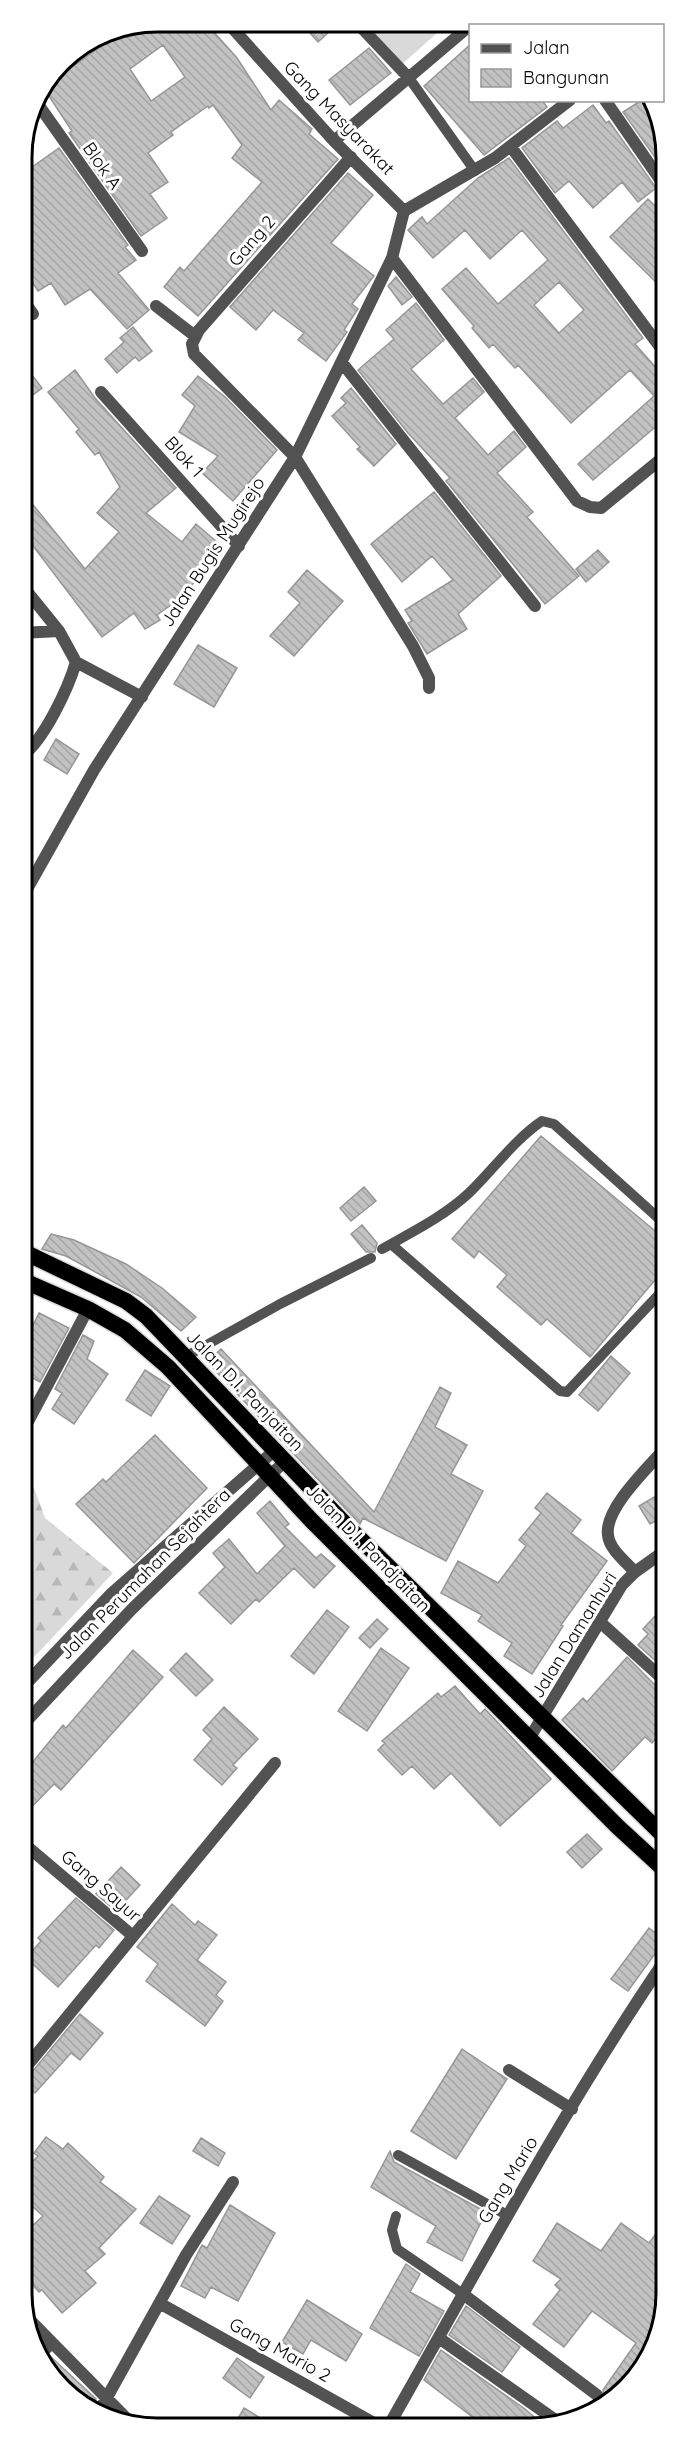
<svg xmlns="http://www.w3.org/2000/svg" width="688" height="2450" font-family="Quicksand,sans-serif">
  <defs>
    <pattern id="forest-firs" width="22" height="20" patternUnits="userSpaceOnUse" patternTransform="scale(1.5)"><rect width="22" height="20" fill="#d9d9d9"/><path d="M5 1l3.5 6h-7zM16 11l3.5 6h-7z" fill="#b8b8b8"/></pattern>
    <pattern id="building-back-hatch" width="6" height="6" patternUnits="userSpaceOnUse" patternTransform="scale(1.5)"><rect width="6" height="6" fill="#c2c2c2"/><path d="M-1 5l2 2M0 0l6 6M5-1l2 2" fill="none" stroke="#a5a5a5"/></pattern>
  </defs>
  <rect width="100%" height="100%" fill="#fff"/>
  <!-- forest -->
  <path fill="url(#forest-firs)" d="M22,1455l23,63 68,55 -91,97z"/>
  <!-- park -->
  <path fill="#d9d9d9" d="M359,22l89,1 -49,44z"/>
  <!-- building -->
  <path fill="url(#building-back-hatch)" stroke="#969696" stroke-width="1.5" fill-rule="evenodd" d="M156,21h48l33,37 34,52 8,-10 33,29 -3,5 29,25 -140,157 -34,-29 16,-20 4,4 78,-89 -30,-24 10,-13 -29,-40 -4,3 -1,-2 -37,26 2,3 -25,18 20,29 -18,12 17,24 -26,18 -72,-103 3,-2 -29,-44 9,-14 10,1 66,-47zM163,45l22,32 -34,24 -21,-32z
    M300,22h40l-22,20z
    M471,44v56h71l5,7 -63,48 -60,-69z
    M369,48l22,25 -41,32 -21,-25z
    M642,100h6l18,38v35l-43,-61z
    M593,105l13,18 3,-2 47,67 -18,14 -16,-20 -29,26 -24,-27 -14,12 -33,-45 35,-27 6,7z
    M59,148l69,97 -3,2 11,13 -18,13 31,37 -22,19 -37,-40 -25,16 -14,-22 -13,8 -17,-26v-90z
    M509,158l134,180 -8,6 31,35v39l-73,62 -15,-16 76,-68 -24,-26 -59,53 -53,-58 -3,3 -22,-24 -4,4 -17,-20 2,-2 -32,-37 24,-21 32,36 50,-44 -26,-30 -32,29 -25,-29 -32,28 -25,-28 14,-13 5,7 51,-46zM559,282l25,28 -25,23 -25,-28z
    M348,173l25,22 -42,48 43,33 -22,28 6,5 -14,21 3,2 -21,29 -28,-21 6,-7 -31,-23 -17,20 -26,-23z
    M648,199l18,18v75l-56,-55z
    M396,277l16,20 -10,8 -14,-19z
    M416,303l28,37 -33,29 32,35 30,-26 11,14 -29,26 33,37 26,-24 12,16 -29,26 36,39 -6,5 52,59 -34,28 -99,-123 4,-3 -42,-45 -50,-63 36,-31 -8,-9z
    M133,327l19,24 -13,10 -4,-4 -18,16 -12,-14 19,-17 -4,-4z
    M75,370l20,28 81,90 -30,25 36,29 14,-18 21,18 -14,17 6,5 -27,33 -25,18 3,5 -15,9 -11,-16 -32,24 -81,-107v-40l64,79 34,-37 -22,-19 23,-26 -21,-35 -4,3 -19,-23 3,-3 -31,-37z
    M32,375l10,13 -21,16v-22z
    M198,376l26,20 53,54 -44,51 -31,-28 16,-17 -39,-24 16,-26 -13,-11z
    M351,388l45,56 -22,22 -17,-17 3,-2 -28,-31 14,-13 -5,-5z
    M434,492l67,84 -43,38 9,15 -40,25 -19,-31 4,-2 -7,-11 48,-30 -21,-24 -30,26 -31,-38z
    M598,550l11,12 -23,20 -10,-13z
    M307,570l36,31 -49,55 -24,-20 30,-33 -12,-11z
    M198,645l39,23 -23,39 -40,-23z
    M56,739l23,15 -12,20 -23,-14z
    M541,1136l125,104v27l-76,90 -43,-38 -6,6 -44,-38 10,-12 -28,-24 -5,7 -22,-19z
    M364,1187l12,14 -25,20 -11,-13z
    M362,1225l15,18 -2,9h-9l-15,-18z
    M51,1234l23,6 52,24 36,24 34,29 -15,14 -40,-34 -75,-41 -24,-7z
    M39,1313l30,15 -29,54 -18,-10v-24z
    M83,1335l11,6 -7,18 21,15 -34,50 -22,-15 10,-16 -7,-4z
    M221,1349l153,163 66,-125 11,6 -16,34 32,18 -16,29 32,17 -37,70 -83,-43 -3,6 -153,-162z
    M611,1356l19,17 -32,38 -19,-16z
    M145,1370l25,16 -19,30 -25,-16z
    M155,1435l52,53 -73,75 -58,-59 27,-25 3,3z
    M666,1490v25l-16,9 -11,-18z
    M547,1493l34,27 -10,13 36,28 -46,64 2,1 -31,48 -28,-18 8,-13 -34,-22 4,-6 -41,-22 17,-32 40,22 28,-37 -7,-6 22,-27 -6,-5z
    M270,1501l19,23 -4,3 31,31 5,-4 14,12 -21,22 -20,-20 -35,34 -3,-3 -25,25 -32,-31 26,-26 -12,-14 16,-14 28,35 28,-28 -28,-33z
    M666,1604v54l-6,7 -22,-20 10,-11 -5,-5z
    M327,1610l22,17 -35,47 -23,-18z
    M377,1619l11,10 -18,19 -11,-10z
    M381,1648l28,20 -42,63 -29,-20z
    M133,1650l30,27 -102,113 -7,-6 -32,33v-42l41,-50 3,3z
    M186,1653l27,27 -17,16 -26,-26z
    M627,1657l39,39v31l-14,16 -7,-6 -33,34 -50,-51 21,-22 4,4z
    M455,1686l25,28 5,-5 66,70 -51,47 -49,-53 -17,16 -22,-23 -10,9 -24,-25 7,-7 -3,-2 56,-48 3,4z
    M224,1707l34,32 -25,26 4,3 -15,17 -28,-25 18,-21 -9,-9z
    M587,1834l15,15 -20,19 -15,-16z
    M121,1867l19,18 -24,26 -20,-17z
    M76,1898l38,32 -15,18 -3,-3 -38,42 -32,-29 15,-17 -3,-3z
    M172,1904l23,21 3,-4 19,14 -20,25 29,22 -10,13 7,6 -18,25 -59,-45 12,-17 -21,-17z
    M649,1928l16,12 -37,51 -17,-12z
    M80,2014l23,19 -23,27 -9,-7 -36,40 -13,-13 6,-3z
    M462,2049l45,30 -51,80 -45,-28z
    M46,2137l17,12 5,-6 36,34 -4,5 36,27 -37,39 6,6 -20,17 11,12 -34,30 -20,-23 -3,2 -17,-19v-38l21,-19 -21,-19v-25l16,-16 -4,-3z
    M201,2138l24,15 -7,13 -25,-15z
    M390,2151l4,11 92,50 -24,49 -35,-19 9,-16 -65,-39z
    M159,2196l31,20 -18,28 -32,-21z
    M230,2205l45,28 -37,68 -27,-14 -6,11 -24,-12 21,-41 5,3z
    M667,2219v83l-34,81 -34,28 -15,5 10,-14 10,-3 -1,-9 33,-47 -44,-32 -28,36 -31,-23 27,-34 -5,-5 6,-6 -28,-18 24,-38 44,28 20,-28 28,20z
    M406,2264l14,10 -10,18 34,19 -25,45 -49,-28z
    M307,2300l55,34 -16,27 -35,-21 -8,14 -21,-12z
    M466,2306l54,41 -18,25 -53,-37z
    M441,2350l84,59 22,19h-60l-63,-48z
    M50,2356l46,43 -3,7 -33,-17 -14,-30z
    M237,2358l27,19 -14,21 -27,-20z
    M244,2408l31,19h-42z"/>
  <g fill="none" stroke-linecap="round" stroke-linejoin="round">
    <defs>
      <path id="trunk" d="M22,1251l104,50 20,15 206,215 315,308
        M22,1280l66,29 37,21 43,37 143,153 307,307 49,45"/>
    </defs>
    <!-- trunk casing -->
    <use href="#trunk" stroke="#dbdbdb" stroke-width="19"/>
    <!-- service -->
    <path stroke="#525252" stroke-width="10" d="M409,78l66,93
      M391,1244l169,147 7,1 99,-105
      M382,1249c30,-17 61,-32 87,-56 24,-23 45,-53 73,-72l12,3 112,101
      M185,1357l95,-53 91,-46
      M398,2155l109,60
      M396,2216l-4,14 5,19 66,45"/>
    <!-- minor -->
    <path stroke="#525252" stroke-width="12" d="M226,21l108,120 70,70
      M356,22l53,56
      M541,24l1,2
      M57,67l55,-37
      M35,100l107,151
      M605,100l61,88
      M334,141l139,-118
      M511,147l155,208
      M351,157l-152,173 -7,14 2,10 101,103 118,189 16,32v10
      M404,211l91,-53 75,-58
      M392,258l185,243 13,6 11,1 65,-53
      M21,297l12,17
      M156,306l39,30
      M343,364l192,242
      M101,392l138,154
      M21,584l38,47 17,31c-8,27 -32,78 -54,94
      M21,633l38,-2
      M76,662l66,35
      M22,898l72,-128 201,-313 97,-199 12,-47
      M22,1433l66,-124
      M635,1572c-9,-10 -26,-23 -27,-37 -4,-27 42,-69 58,-88
      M600,1622l64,58
      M22,1688l90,-95 163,-143
      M22,1726l110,-117 153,-148
      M22,1842l111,94
      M509,2070l63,39
      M22,2072l253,-309
      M463,2294l134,101
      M161,2304l220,123
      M22,2312l112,114
      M439,2338l122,86
      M42,2352l10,-9
      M100,2410l86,-155 47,-73
      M388,2427c90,-158 176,-319 279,-470"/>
    <!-- tertiary -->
    <path stroke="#525252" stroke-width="12" d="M529,1739l93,-154 13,-13 31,-22"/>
    <!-- trunk -->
    <use href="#trunk" stroke="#000" stroke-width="16"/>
  </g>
  <g text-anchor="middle" stroke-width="6" stroke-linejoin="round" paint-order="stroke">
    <!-- street labels -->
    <g font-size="18" fill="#000" stroke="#fff">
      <text transform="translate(339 118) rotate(46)" y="6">Gang Masyarakat</text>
      <text transform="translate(102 166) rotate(55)" y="6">Blok A</text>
      <text transform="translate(252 241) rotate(-49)" y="6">Gang 2</text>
      <text transform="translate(184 457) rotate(48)" y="6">Blok 1</text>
      <text transform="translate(213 552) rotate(-57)" y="6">Jalan Bugis Mugirejo</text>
      <text transform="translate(245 1391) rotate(46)" y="6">Jalan D.I. Panjaitan</text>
      <text transform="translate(368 1548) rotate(46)" y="6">Jalan D.I. Pandjaitan</text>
      <text transform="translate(145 1574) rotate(-45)" y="6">Jalan Perumahan Sejahtera</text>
      <text transform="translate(574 1635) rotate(-58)" y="6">Jalan Damanhuri</text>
      <text transform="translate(101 1886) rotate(41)" y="6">Gang Sayur</text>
      <text transform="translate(508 2180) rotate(-59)" y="6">Gang Mario</text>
      <text transform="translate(280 2350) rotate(29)" y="6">Gang Mario 2</text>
    </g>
  </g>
  <!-- crop -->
  <path d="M0 0H688V2450H0ZM157 32H531A125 125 0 0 1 656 157V2293A125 125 0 0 1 531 2418H157A125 125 0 0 1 32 2293V157A125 125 0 0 1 157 32Z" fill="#fff" fill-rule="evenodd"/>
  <path fill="none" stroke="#000" stroke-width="3" d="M157 32H531A125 125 0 0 1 656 157V2293A125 125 0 0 1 531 2418H157A125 125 0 0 1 32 2293V157A125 125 0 0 1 157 32Z"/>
  <!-- legend -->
  <rect x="469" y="24" width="195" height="78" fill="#ffffff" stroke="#999999" stroke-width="1.5"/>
  <rect x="481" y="44" width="30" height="9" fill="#525252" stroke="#999999" stroke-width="1.5"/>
  <text x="523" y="54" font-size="18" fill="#000000">Jalan</text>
  <rect x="481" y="69" width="30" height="18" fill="url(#building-back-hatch)" stroke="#999999" stroke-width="1.5"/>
  <text x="523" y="84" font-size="18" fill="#000000">Bangunan</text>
</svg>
